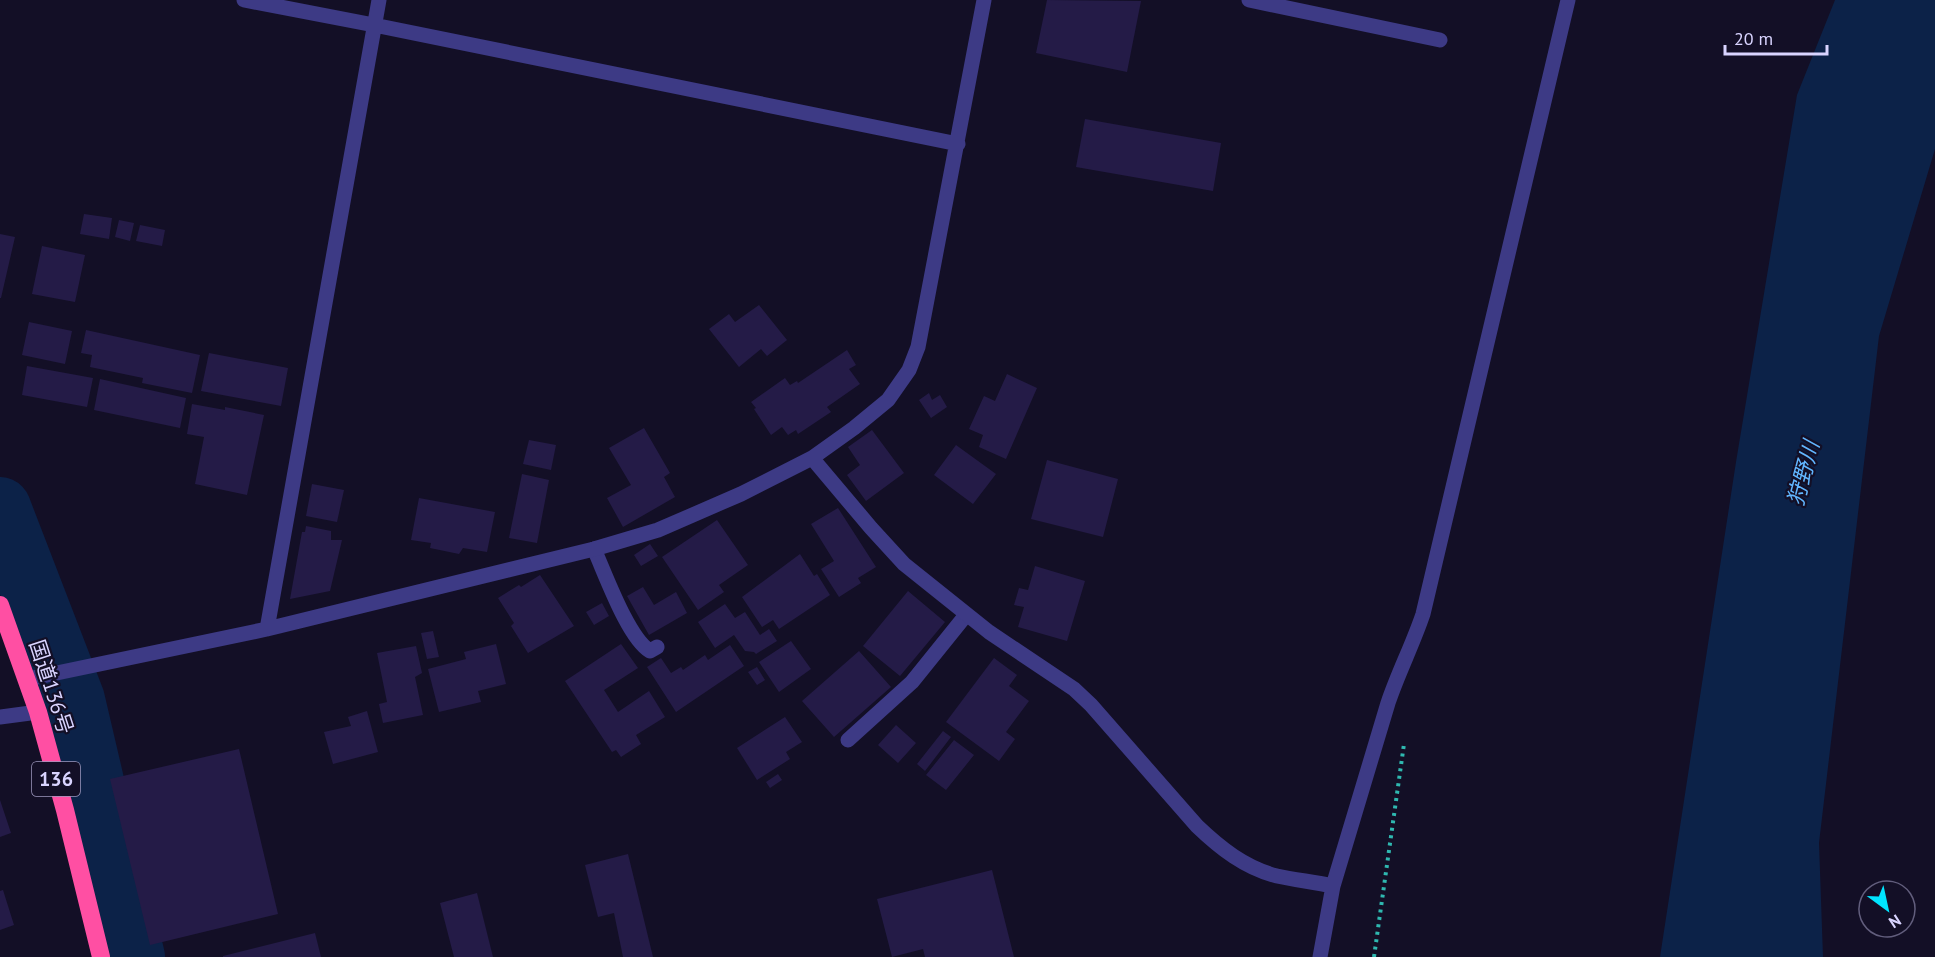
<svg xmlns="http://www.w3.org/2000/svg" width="1935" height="957" font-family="'PT Sans','Noto Sans JP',sans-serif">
  <rect width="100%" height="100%" fill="#130f26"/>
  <!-- water -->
  <path fill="#0c2248" d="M1835,0h100v149l-56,187 -60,507 4,114h-163l76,-495 61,-367z"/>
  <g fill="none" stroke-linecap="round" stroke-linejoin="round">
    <!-- river -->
    <path stroke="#0c2248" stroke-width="62" d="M0,508l74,192 60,257"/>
  </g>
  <!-- building -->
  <path fill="#241b47" d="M1047,0l94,1 -14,71 -91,-19z
    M1085,119l136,24 -8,48 -137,-24z
    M84,214l28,4 -3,21 -29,-5z
    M119,220l15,3 -4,18 -15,-4z
    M140,225l25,5 -3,16 -26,-5z
    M0,234l15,3 -14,61h-1z
    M42,246l43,9 -10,47 -43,-8z
    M759,305l28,35 -20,16 -6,-7 -22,18 -30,-38 20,-15 6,8z
    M29,322l43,9 -7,33 -43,-9z
    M86,330l114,25 -8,38 -50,-10 1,-5 -53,-11 2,-12 -11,-2z
    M847,350l9,15 -7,4 11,15 -33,23 4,5 -33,22 -2,-4 -8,5 -6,-8 -11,8 -17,-26 2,-1 -5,-6 34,-24 5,7 7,-4 1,2z
    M209,353l79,15 -7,38 -80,-15z
    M27,366l66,12 -6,29 -65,-12z
    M1007,374l30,14 -31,71 -27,-12 4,-12 -14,-6 15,-33 11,5z
    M100,379l86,19 -6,30 -86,-18z
    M929,393l3,7 8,-5 7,12 -16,11 -12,-18z
    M192,404l33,6v-3l39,8 -17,80 -52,-11 9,-47 -17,-3z
    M644,428l26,45 -6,4 11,20 -52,30 -16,-29 24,-13 -22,-37z
    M872,430l32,43 -38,28 -19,-26 13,-10 -12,-18z
    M529,440l27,5 -5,25 -28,-6z
    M956,445l40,29 -23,30 -39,-29z
    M1047,460l71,19 -15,58 -72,-18z
    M522,474l27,6 -12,63 -28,-5z
    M312,484l32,6 -7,32 -31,-6z
    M419,498l76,14 -8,40 -24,-4 -4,6 -29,-6 1,-5 -20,-3z
    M838,508l38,59 -18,11 3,5 -22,14 -18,-28 13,-8 -23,-37z
    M717,520l31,45 -29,20 5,7 -26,18 -36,-53z
    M306,526l25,5v9h11l-12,51 -40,8 12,-67h3z
    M650,544l8,12 -17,10 -7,-11z
    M800,554l14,22 3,-2 13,21 -51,34 -6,-9 -11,7 -20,-30z
    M1035,566l50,15 -18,60 -49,-14 6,-20 -10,-2 5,-17 9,2z
    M540,575l34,51 -46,27 -17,-27 3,-3 -16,-25 21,-13 2,2z
    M643,587l11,18 22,-13 11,21 -38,22 -22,-39z
    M908,591l37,31 -45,54 -37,-30z
    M602,603l7,13 -15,9 -8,-13z
    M725,604l10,14 10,-6 15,23 9,-6 8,12 -21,13 -2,-2 -9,-1 -11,-16 -19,13 -17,-26z
    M433,631l6,26 -12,2 -6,-26z
    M791,641l20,28 -32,23 -20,-30z
    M496,644l10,40 -28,7 3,11 -42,10 -11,-43 38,-10 -2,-7z
    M621,644l17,24 -34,22 14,22 31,-21 16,26 -29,18 5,9 -20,13 -5,-7 -4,2 -47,-71z
    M730,645l14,21 -68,46 -29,-45 14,-9 10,15 10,-6 2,3 22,-15 3,5z
    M416,646l6,27 -7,4 8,38 -40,8 -4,-19 8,-2 -10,-49z
    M859,651l32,36 -57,50 -32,-36z
    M994,658l23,17 -8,11 20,15 -23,31 9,7 -16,22 -53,-39z
    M757,667l8,13 -8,5 -9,-13z
    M367,711l11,41 -45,12 -9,-32 27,-6 -3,-9z
    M785,717l17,25 -16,10 4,7 -33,21 -20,-32z
    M896,725l20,18 -18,20 -20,-18z
    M943,731l8,6 -26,34 -8,-7z
    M954,740l20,15 -28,35 -20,-15z
    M239,749l39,165 -128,31 -40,-166z
    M778,774l4,6 -12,8 -4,-6z
    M0,800l11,33 -11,4z
    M628,854l25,103h-30l-9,-44 -16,4 -13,-52z
    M992,870l22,87h-89l-2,-8 -31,8 -15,-58z
    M3,890l11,35 -14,5v-39z
    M477,893l16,64h-39l-14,-54z
    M315,933l6,24h-98v-1z"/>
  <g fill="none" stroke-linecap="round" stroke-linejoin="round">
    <!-- path -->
    <path stroke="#2fb8b0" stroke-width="4" stroke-dasharray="3 4.5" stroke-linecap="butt" d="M1374,957l30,-213"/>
    <!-- lane -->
    <path stroke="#3d3a85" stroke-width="15" d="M594,549c11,24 34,89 56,102l7,-4
      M848,740l64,-58 54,-67"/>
    <!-- street -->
    <path stroke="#3d3a85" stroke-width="15" d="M244,0l130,25 584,119
      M1249,0l191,40
      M812,458l59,70 33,36 85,68 85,57 17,16 106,121c23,22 48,42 80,50 18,4 38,6 56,10
      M267,629l112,-629
      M28,679l239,-50 327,-80 64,-19 83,-36 71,-36 42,-30 34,-28 21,-30 9,-23 66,-347
      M0,717l38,-5
      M1320,957l13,-71 55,-183c10,-30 25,-59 35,-89l145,-614"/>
    <!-- highway -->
    <path stroke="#ff4fa3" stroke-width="18" d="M0,605l38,107 27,98 36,147"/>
  </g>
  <g text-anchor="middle" stroke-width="4.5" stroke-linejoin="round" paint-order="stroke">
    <!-- shield labels -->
    <rect fill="#130f26" stroke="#9e99be" stroke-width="1.5" x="32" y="762" width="48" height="34" rx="4.5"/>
    <g font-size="20" font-weight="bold" fill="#d9d4ff">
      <text x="56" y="786">136</text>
    </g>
    <!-- street labels -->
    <g font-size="21" fill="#d9d4ff" stroke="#130f26">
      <text transform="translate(51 687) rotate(72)" y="7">国道136号</text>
    </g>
    <!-- water labels -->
    <g font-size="22" font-style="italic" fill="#62b6ff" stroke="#130f26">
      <text transform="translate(1803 473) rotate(-75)" y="8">狩野川</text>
    </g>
  </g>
  <!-- north arrow -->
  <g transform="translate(1887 909) rotate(147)"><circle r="28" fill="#130f26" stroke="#625e7d" stroke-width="1.5"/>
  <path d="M0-4.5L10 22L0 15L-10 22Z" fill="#00e5ff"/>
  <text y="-9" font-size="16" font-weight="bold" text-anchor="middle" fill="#d9d4ff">N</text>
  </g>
  <!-- scale -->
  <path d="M1725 45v9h102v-9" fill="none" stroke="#d9d4ff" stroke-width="3"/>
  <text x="1734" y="45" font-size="18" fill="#d9d4ff" stroke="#130f26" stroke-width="4.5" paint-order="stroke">20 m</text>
</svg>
